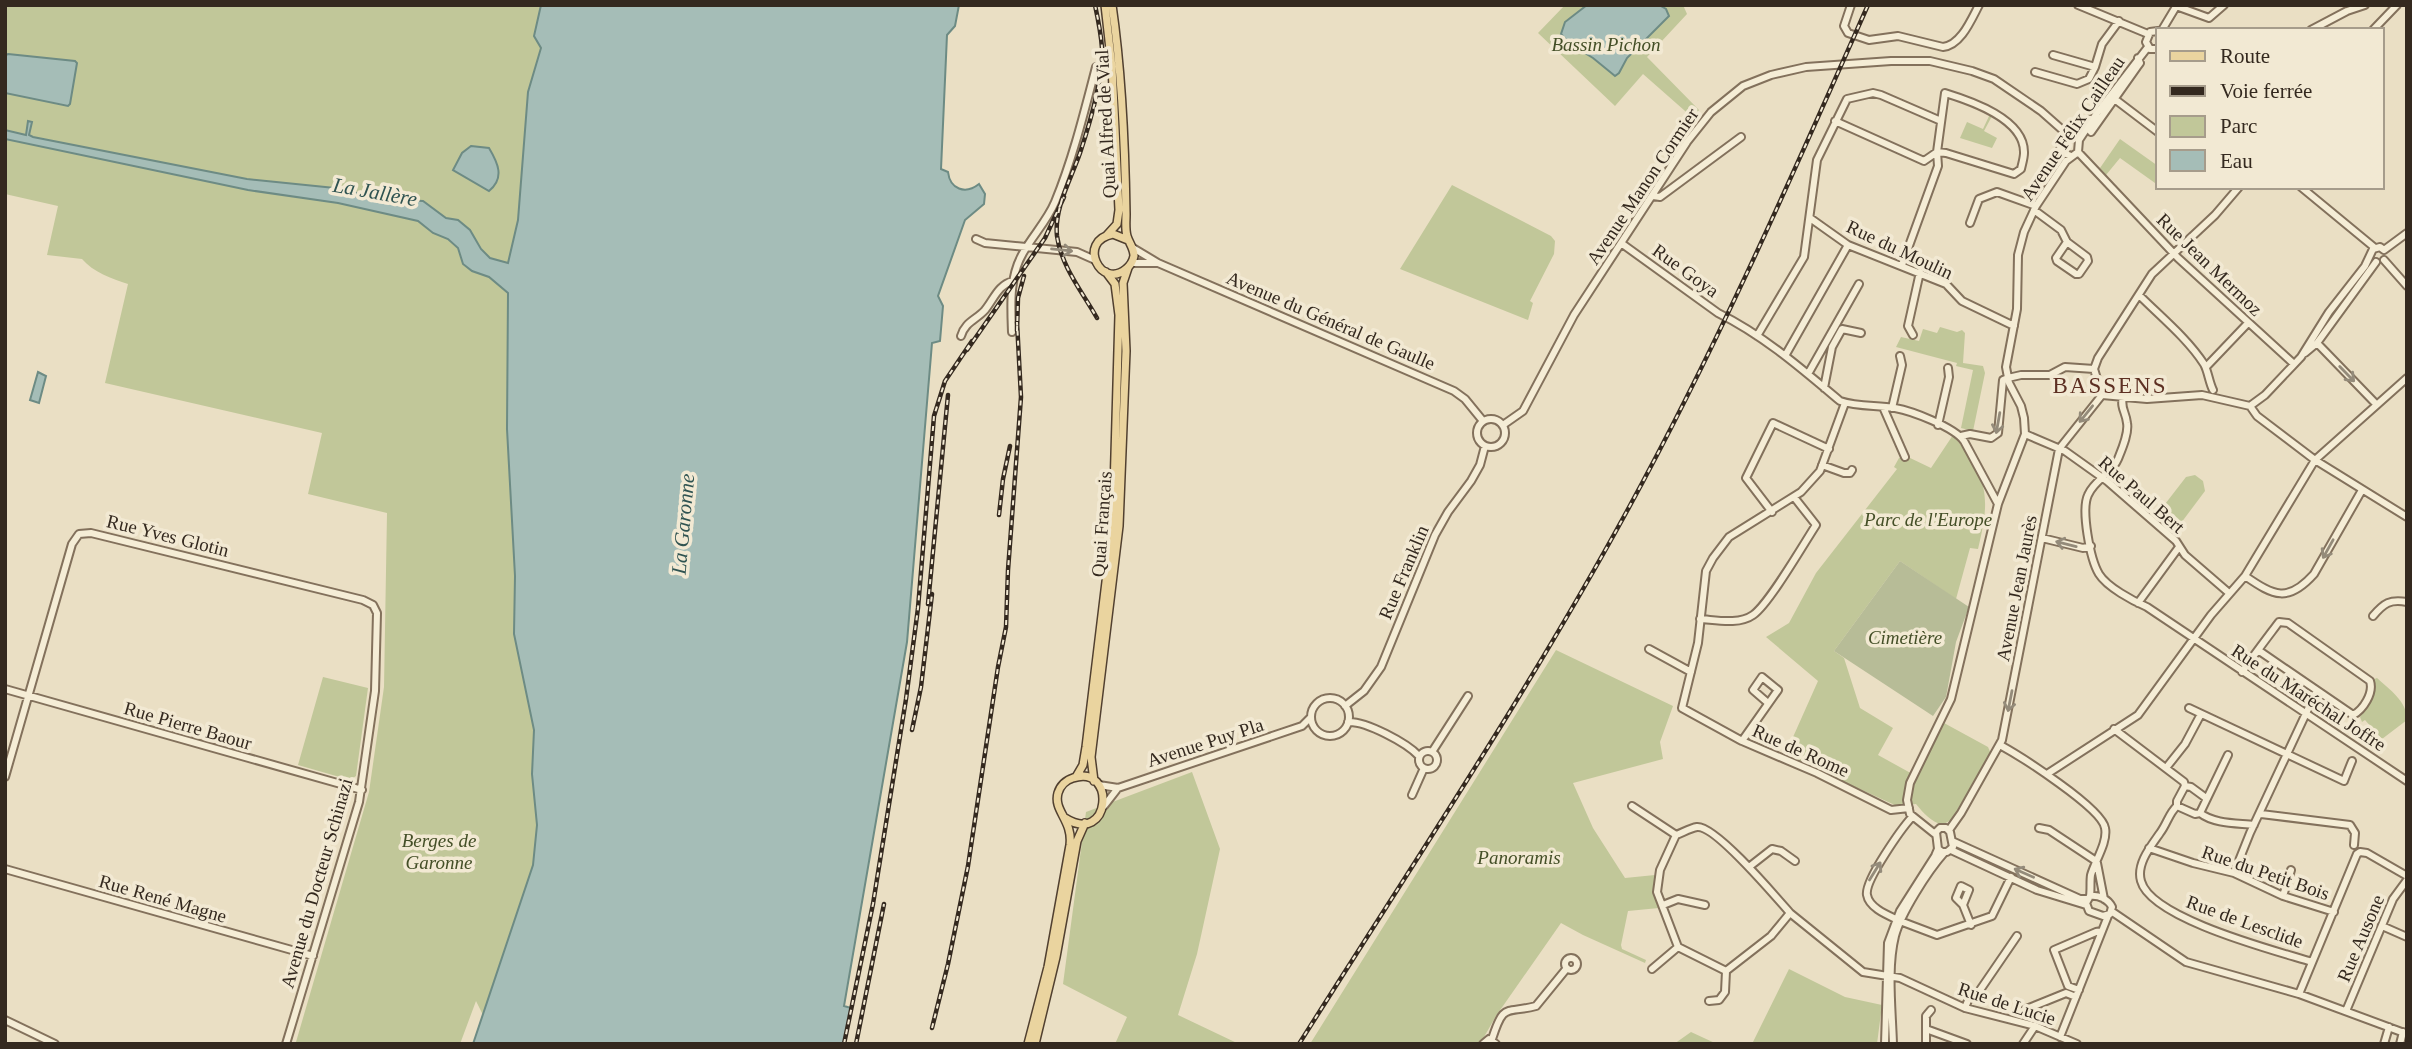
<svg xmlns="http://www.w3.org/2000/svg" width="2412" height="1049" font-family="'Times New Roman',serif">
  <rect width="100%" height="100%" fill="#eadfc4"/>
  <!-- green -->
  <path fill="#c1c799" d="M5,5h536l-7,31 7,11 -13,45 -10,128 -10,43 -1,166 8,147 -1,58 20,96 -2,44 5,51 -4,40 -50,150 -7,-14 -16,43 -164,-2 73,-250 15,-105 3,-174 -79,-19 14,-61 -217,-50 23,-99c-16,-5 -35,-12 -46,-25l-35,-4 11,-49 -53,-12z
    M1565,5h118l4,9 -40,43 52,53 -6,8 -50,-44 -28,32 -77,-73z
    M1990,114l2,2 -8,15 13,7 -5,10 -32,-10 7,-16 16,7z
    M2120,139l38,27v13l-3,4 -35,-25 -14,17 -6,-7z
    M1452,185l99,51 4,5 -1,13 -24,47 3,2 -5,17 -128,-51z
    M1940,327l17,5 5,-2 3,3 -2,30 20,3 2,7 -12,58 -12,-3 12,-58 -17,-4 1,-3 -61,-16 5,-10 18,4 4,-12 14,4z
    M1953,435c35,43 38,61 25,114l-8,-1 -14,51 -56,-38 -66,90 10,7 16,50 33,20 -15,27 38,21 28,-53 44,24 3,7 -40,66 -9,5c-11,-4 -18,-11 -26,-21l-19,2 -112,-51 33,-74 -52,-44 23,-14 27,-50 81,-104 -3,-2 5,-9 9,-1 23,11z
    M2195,475l8,6 2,10 -24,32 -12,1 -6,-5 -1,-11 24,-31z
    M1556,650l117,56 -13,36 3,17 -90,24 20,45 32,50 30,-3v16l4,17 -31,3 -7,34 1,4 24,11 -1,3 -62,-28 -22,-12 -65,93 -16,28h-170z
    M323,677l45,11 -12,88 -6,4 -52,-15z
    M2377,678c13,12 30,23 30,42l-25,19 -17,-19 -3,2 -2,-5 15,-26v-8l-3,-3z
    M1192,772l28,77 -23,105 -19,61 61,29h-124l12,-27 -64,-33 23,-172z
    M1789,969l56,28 37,8 -5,39h-125z
    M1691,1032l26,12h-43z"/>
  <!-- cemetery -->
  <path fill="#b7bc97" d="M1900,561l69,46 -13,35 -10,55 -13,19 -99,-65z"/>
  <!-- water -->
  <path fill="#a5bdb7" stroke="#6d8b84" stroke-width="2" d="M541,5h418l-4,21 -8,9 -6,134 7,3c2,17 17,23 31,12l6,10 -1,10 -19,16 -27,76 5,10 -3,35 -8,2 -25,299 -63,364 7,2 -7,36h-371l60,-179 4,-40 -5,-51 2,-44 -20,-96 1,-58 -8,-147 1,-136 -19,-16 -17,-6 -9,-7 -5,-16 -10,-9 -15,-6 -15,-12 -80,-18 -90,-13 -243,-51v-9l21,5 2,-14 4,1 -3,13 4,2 214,42 88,9 49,11 39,2 23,17 12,2 12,10 11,19 9,9 18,5 10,-43 10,-128 13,-44 -7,-12z
    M1587,5h72l7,4 3,7 -42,42 -8,15 -4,3 -22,-18 -23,-14 -9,-10 4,-12z
    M8,54l67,7 2,2 -7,41 -2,2 -63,-13v-37z
    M471,146l18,2c9,15 16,30 0,43l-36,-21 9,-17z
    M38,372l8,4 -7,27 -9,-3z"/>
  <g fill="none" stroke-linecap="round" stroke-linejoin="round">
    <defs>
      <path id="minor" d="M1851,5l-7,21 4,7 21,7 29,-4 45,11c18,-2 28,-27 36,-42
        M2078,5l70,29
        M2176,6l33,12 15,-13
        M2162,30l15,-25
        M2311,30l36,-19 18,-6
        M2373,30l24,-25
        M2158,31l-8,1 -4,10 4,7h8
        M2053,55l42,12
        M2035,72l42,12 12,-5 6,-12 7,-23 17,-23
        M2112,97l46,35
        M1835,121l89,40 13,-9 9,1 68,21 7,-5c1,-5 3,-11 3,-16 1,-34 -53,-52 -79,-60l-8,59 1,14 -36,99
        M2088,128l3,4 46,-65 3,-4 -2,-5
        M2078,152l100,106 116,106
        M2071,156l-10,-4 -2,-11 6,-6 15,-5 10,-11
        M2301,187l74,61
        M1653,196l7,1 81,-60
        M2034,210l27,20 6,12 -11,16 1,3 19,13h3l9,-13 -1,-4 -20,-15
        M1810,218l38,27 98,39 16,17 52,25
        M1970,223l9,-24 18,-7 39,14
        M976,239l9,4 92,9 18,8
        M1621,243l97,70c45,22 84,56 122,88 18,6 36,4 55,7 17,3 59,19 69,33l34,63
        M1133,248l25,15 296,128 11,8 18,22
        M2384,250l23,-17
        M2384,260l23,26
        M1132,263h26
        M2139,295c22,22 48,43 65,69 4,7 5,18 9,26
        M1012,332c-1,-27 -3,-55 11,-79 10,-18 24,-32 32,-51 18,-44 29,-89 41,-135
        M1913,335l-5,-9 12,-54
        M961,336c4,-14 15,-16 24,-26 9,-11 13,-25 28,-29
        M1757,336l47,-79 13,-97 30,-61 26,-6 8,2 60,26
        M2317,343l59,61
        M2305,353l12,-10 59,-81
        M1785,356l63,-111
        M2206,367l42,-44
        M2094,369l4,-11 54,-84 63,-59 24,-28
        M2094,369l8,26
        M1808,374l51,-90
        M2008,378l13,-3h29l15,-8 29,2
        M1824,388l8,-41 10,-18 19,4
        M2123,397c-3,11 3,15 4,26 2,10 -5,26 -9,36 -6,15 -23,20 -30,36 -7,15 2,64 11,79 8,13 34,27 48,33l260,174
        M1845,403l-25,68 -19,21 -72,45 -16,21 -7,13 -8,72 -16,65 60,33 75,32 74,37 18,-2
        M2250,406l15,-11 36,-38 28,-45 36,-46 8,-17 7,-2 4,3
        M2250,406l7,10 58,44 92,57
        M1883,407l22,50
        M1892,408l10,-43 -2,-9
        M1477 433a14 14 0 1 1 28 0a14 14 0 1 1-28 0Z
        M1503,425l20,-14 51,-96 113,-173 24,-30 32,-26 28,-11 35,-8 85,-6h39l42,10 22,8 47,32 26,23 7,1 5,5
        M1938,425l11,-48 -1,-9
        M2025,434l40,17 42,30 69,60 9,14 44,38
        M1961,436l9,-2 21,4 7,-5 5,-53 5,-2
        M1822,465l22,8h6l2,-3
        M1772,512l-26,-34 27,-55 56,26
        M2042,538l41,10 8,-2
        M2245,576c29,20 43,27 69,-2l48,-84
        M2138,603l41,-56
        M2373,616c11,-13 17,-17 34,-14
        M1700,619c16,1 39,6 53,-4 16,-11 50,-70 63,-90l-22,-28
        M1649,649l42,23
        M2242,672c12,-17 25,-34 37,-50l9,1 82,58c4,12 -7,29 -17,34l-95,-65
        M5,689l357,101
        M1311 717a19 19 0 1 1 38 0a19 19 0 1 1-38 0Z
        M1345,706l19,-15 17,-24 54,-132 13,-23 23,-31 9,-16 5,-19
        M2189,708l155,73 8,-20
        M1348,722c18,-1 59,21 71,34
        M2114,729l70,53 1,4
        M1742,741l36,-51 -16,-13 -9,13 15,13
        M2000,745c20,11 102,63 105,83 3,14 -10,33 -14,47 -1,6 0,14 -1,21
        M1419 760a9 9 0 1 1 18 0a9 9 0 1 1-18 0Z
        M1432,752l36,-56
        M2166,768l19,-24 16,-30
        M2047,774l91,-59 73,-100 34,-39 70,-116 92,-82
        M5,777l67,-233 7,-10 12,-1 272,67 10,5 4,8 -2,78 -16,111 -73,242
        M1099,785l19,3 184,-62 9,-9
        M1412,795l12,-27
        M2206,798l-15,-11 -6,-1 -8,15v5l18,8 5,-1 28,-58
        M1104,806l14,-18
        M1632,806l44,29 -16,35 -3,22 21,55 48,24 45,-35 19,-23c-14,-16 -75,-88 -93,-86 -7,1 -15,6 -21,8
        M2177,806c-8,7 -10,18 -17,27 -9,13 -24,31 -19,48 10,38 136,70 171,81
        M2200,813c14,11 37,10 54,12
        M2261,814l89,11 5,8 -1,12
        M2039,828l10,2 47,31
        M1949,830l12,-17 41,-73 57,-291 43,-54 45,4 55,-4 48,11
        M1935,834l-25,-20 -3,-14 3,-17 41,-84 47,-195 27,-70 -1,-16 -3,-12 -12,-23 -3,-16 11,-58 1,-54 6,-23 12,-26 30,-45 12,-9 1,-12 18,-27 51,-66
        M1952,841l128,58h6
        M2149,848l44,15 41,10 49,23 51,16
        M1951,850l86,40 49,15
        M2097,863l7,36
        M1749,867l23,-18 9,2 14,10
        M5,869l308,87
        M2234,873l16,-40 66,-141
        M2090,896c9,-1 18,3 22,11l-2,7 -7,2 -14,-5 -3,-8z
        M2283,896l8,-26
        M1663,905l15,-6 27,6
        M1963,905l-7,-7 5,-12 8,4 -6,15 8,20
        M2111,911l75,51 113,32 108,40
        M1790,913l73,59 37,6 65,30 70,18 42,18
        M1896,919c-11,-5 -27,-12 -29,-24 -3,-14 35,-67 45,-78
        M1900,921l37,14 55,-19 19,-39
        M2382,926l25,11
        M1565 964a6 6 0 1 1 12 0a6 6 0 1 1-12 0Z
        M1652,969l26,-22
        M2079,990l-11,-4 -14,-36 42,-18 6,-1
        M2299,994l58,-140 3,-2 7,1 40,23
        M1709,1001l10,-1 6,-8 1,-21
        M1965,1008l4,-10 9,-5 39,-57
        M2024,1010l42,-17 10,4
        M2346,1011l47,-112 14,-19
        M5,1020l50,24
        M1926,1029l41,15
        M2060,1037l48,-121
        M1492,1039c12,-37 13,-25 44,-33l31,-38
        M1483,1044l6,-5 7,5
        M1885,1044l3,-101 12,-32 35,-55 3,-7 -2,-17 4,-4h6l4,4 3,15 -6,5h-5l-4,-3
        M1893,1044c-1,-34 -6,-76 2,-108 6,-23 33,-65 49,-83
        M1926,1044v-28l5,-6
        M2023,1044l12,-18
        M2384,1044l5,-17
        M2400,1044l3,-12"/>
      <path id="major" d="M1105,5l7,62 7,143 -2,14 -10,11
        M1112,5c10,69 13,140 14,209 0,8 -1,15 1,22 2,7 7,12 7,20 -1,5 -4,10 -8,13 -25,21 -50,-28 -13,-35l15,6
        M1076,777l7,-12 3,-18 27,-223 6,-209 -4,-31 -9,-12
        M1094,781l-3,-24 28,-231 7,-175 -3,-68 5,-15
        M1028,1044l20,-77 22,-122c3,-25 -17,-34 -12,-52 2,-7 8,-13 15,-15 44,-15 38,69 -8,40
        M1035,1044l21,-87 21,-116 8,-18"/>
    </defs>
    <!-- minor casing -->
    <use href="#minor" stroke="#83715c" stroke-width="10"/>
    <!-- major casing -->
    <use href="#major" stroke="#514030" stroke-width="10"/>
    <!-- minor -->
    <use href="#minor" stroke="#f5edd6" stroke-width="6"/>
    <!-- major -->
    <use href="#major" stroke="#ead49f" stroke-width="7"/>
    <defs>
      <path id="rail" d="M1095,5c3,14 6,29 7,43 1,32 -12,75 -22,105 -9,26 -26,55 -23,83 4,30 26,57 40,82
        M1017,331l1,-33 6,-22
        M967,350l78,-112 19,-41
        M999,515l4,-36 7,-33
        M928,604l20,-209
        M912,730l9,-43 11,-93
        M932,1028l16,-64 20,-98 30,-199 8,-40 2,-57 13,-173 -4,-75
        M844,1044l29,-140 33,-205 12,-91 16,-192 11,-35 27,-40
        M856,1044l28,-140
        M1299,1044c111,-176 228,-350 328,-533 90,-164 165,-335 241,-506"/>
    </defs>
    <!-- rail casing -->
    <use href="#rail" stroke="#34291f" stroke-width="4.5"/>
    <!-- rail -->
    <use href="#rail" stroke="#f2e9d3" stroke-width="2" stroke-dasharray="5" stroke-linecap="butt"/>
  </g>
  <!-- one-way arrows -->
  <defs><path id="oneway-shaft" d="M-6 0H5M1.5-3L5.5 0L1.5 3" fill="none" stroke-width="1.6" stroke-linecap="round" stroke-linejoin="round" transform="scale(1.75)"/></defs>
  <g stroke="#948b7a">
    <use href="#oneway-shaft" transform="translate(1062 250) rotate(6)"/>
    <use href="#oneway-shaft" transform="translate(2347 374) rotate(46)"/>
    <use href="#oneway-shaft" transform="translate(2086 414) rotate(129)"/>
    <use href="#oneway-shaft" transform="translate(1998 423) rotate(100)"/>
    <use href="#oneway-shaft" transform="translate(2066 544) rotate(-166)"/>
    <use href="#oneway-shaft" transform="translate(2328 549) rotate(119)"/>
    <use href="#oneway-shaft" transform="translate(2010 701) rotate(101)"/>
    <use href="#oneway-shaft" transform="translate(1875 871) rotate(-58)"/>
    <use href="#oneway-shaft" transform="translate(2024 873) rotate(-156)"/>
  </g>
  <g text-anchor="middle" stroke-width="7" stroke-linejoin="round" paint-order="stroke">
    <!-- park labels -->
    <g font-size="19" font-style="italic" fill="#444f27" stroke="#f2e9d3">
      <text x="1606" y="51">Bassin Pichon</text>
      <text x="1928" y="526">Parc de l'Europe</text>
      <text x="1905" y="644">Cimetière</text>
      <text x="439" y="847">Berges de<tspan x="439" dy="22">Garonne</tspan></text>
      <text x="1519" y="864">Panoramis</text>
    </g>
    <!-- street labels -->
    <g font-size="19" fill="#34291f" stroke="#f2e9d3">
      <text transform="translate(1105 124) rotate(-93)" y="7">Quai Alfred de Vial</text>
      <text transform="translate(2072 128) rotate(-56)" y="7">Avenue Félix Cailleau</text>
      <text transform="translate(1642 186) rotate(-56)" y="7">Avenue Manon Cormier</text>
      <text transform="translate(1900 249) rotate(25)" y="7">Rue du Moulin</text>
      <text transform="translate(2210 264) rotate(44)" y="7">Rue Jean Mermoz</text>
      <text transform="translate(1686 270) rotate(36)" y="7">Rue Goya</text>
      <text transform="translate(1331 320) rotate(23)" y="7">Avenue du Général de Gaulle</text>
      <text transform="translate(2142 494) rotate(41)" y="7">Rue Paul Bert</text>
      <text transform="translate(1101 524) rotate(-86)" y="7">Quai Français</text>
      <text transform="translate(168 535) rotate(14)" y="7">Rue Yves Glotin</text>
      <text transform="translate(1403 572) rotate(-67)" y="7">Rue Franklin</text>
      <text transform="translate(2016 588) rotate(-79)" y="7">Avenue Jean Jaurès</text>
      <text transform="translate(2309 697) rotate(33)" y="7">Rue du Maréchal Joffre</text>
      <text transform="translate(188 725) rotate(16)" y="7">Rue Pierre Baour</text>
      <text transform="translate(1205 742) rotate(-18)" y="7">Avenue Puy Pla</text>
      <text transform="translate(1801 750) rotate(24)" y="7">Rue de Rome</text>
      <text transform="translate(2266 872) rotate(19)" y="7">Rue du Petit Bois</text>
      <text transform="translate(316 883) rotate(-74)" y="7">Avenue du Docteur Schinazi</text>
      <text transform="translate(163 898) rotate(16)" y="7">Rue René Magne</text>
      <text transform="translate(2245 921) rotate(20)" y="7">Rue de Lesclide</text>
      <text transform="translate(2360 938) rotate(-67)" y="7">Rue Ausone</text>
      <text transform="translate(2007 1003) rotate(18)" y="7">Rue de Lucie</text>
    </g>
    <!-- water labels -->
    <g font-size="21" font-style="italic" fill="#2f5351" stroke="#f2e9d3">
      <text transform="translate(375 192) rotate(10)" y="7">La Jallère</text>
      <text transform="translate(683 524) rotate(-85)" y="7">La Garonne</text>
    </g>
    <!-- quarter labels -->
    <g font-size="23" letter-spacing="2" fill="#5d2f22" stroke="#f2e9d3">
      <text x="2110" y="393">BASSENS</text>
    </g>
  </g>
  <!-- border -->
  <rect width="2412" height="1049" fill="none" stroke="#34291f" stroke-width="14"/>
  <!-- legend -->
  <rect x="2156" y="28" width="228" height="161" fill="#f2e9d3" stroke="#a69c8b" stroke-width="2"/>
  <rect x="2170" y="51" width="35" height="10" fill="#ead49f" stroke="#a69c8b" stroke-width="2"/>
  <text x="2220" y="63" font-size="21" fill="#34291f">Route</text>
  <rect x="2170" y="86" width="35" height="10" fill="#34291f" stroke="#a69c8b" stroke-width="2"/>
  <text x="2220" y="98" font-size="21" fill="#34291f">Voie ferrée</text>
  <rect x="2170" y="116" width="35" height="21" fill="#c1c799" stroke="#a69c8b" stroke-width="2"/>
  <text x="2220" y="133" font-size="21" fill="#34291f">Parc</text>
  <rect x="2170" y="150" width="35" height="21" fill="#a5bdb7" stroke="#a69c8b" stroke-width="2"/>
  <text x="2220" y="168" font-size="21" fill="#34291f">Eau</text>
</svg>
